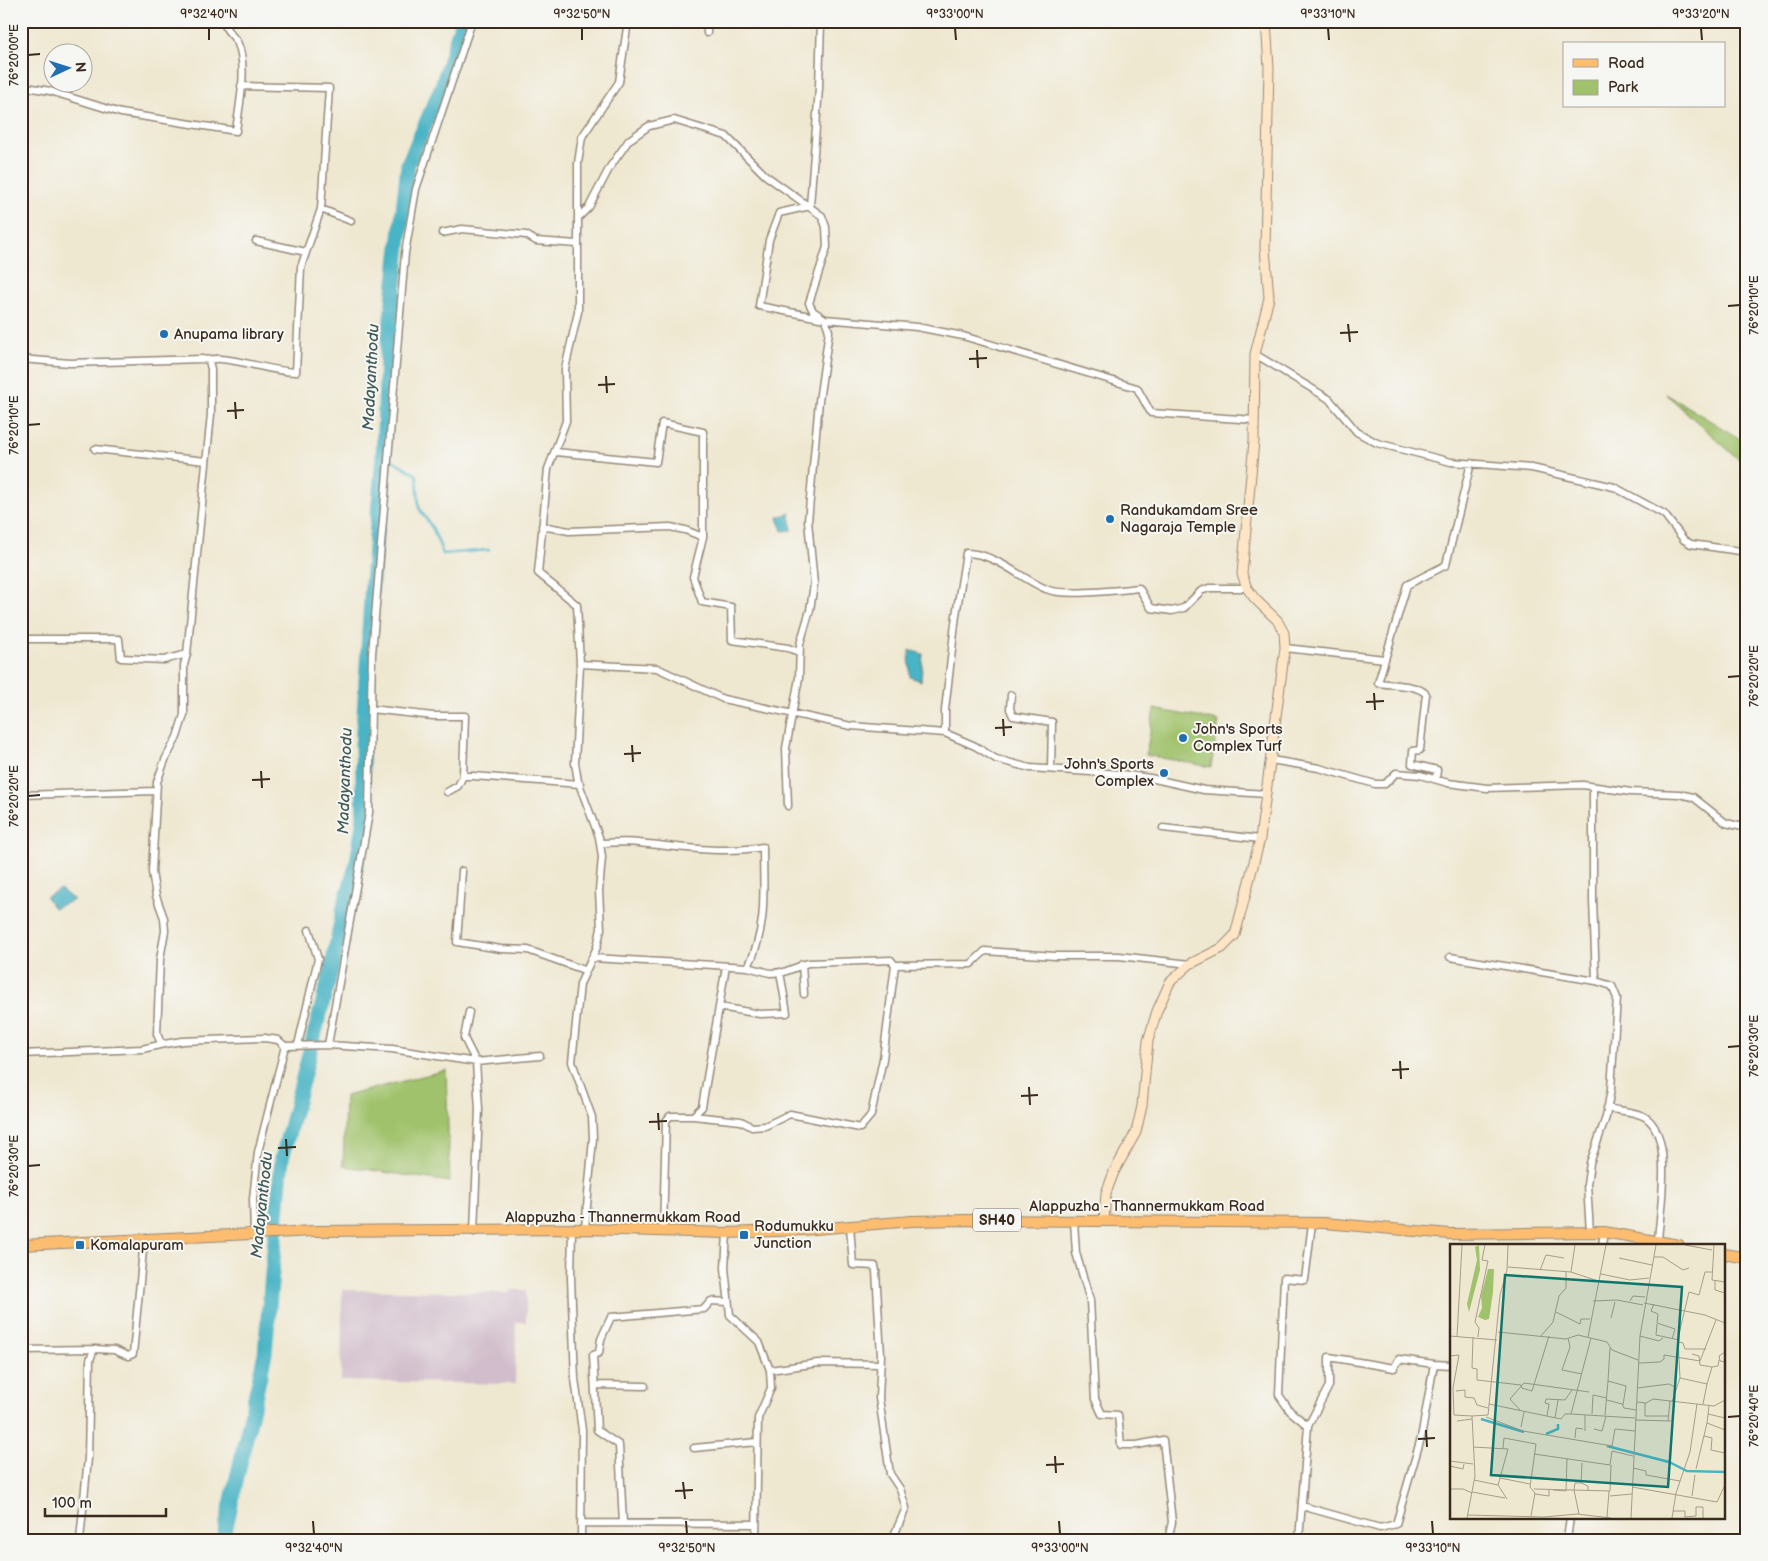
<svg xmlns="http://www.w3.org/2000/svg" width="1768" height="1561" font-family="'Balsamiq Sans',sans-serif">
  <rect width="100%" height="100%" fill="#f6f6f2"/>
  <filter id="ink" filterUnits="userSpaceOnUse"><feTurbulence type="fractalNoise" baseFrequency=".02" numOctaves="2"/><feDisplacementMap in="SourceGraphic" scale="10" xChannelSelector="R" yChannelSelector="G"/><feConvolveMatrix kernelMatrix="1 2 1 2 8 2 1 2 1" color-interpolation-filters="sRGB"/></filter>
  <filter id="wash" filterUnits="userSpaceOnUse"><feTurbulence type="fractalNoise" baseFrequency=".0096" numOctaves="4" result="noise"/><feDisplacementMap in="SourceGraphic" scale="20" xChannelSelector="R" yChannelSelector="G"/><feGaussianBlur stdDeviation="1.12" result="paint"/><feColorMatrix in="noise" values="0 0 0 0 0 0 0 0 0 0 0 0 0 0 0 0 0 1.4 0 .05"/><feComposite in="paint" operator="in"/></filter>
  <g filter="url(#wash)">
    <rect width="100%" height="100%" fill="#efe8d1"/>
    <!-- industrial -->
    <path fill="#d1bdcb" d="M342,1290l168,3v-3h16v32h-10l-1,62 -174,-3z"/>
    <!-- green -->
    <path fill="#a0c26c" stroke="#6e7645" d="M1666,394l81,49v24z
      M1154,709l65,12 -8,46 -65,-12z
      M446,1070l4,112 -107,-16 2,-70z"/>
    <!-- water -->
    <path fill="#48b4c5" stroke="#426f72" d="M790,513l2,17 -10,1 -4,-14z
      M909,650l14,4 -2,27 -11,-4z
      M60,889l14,11 -20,8 -8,-11z"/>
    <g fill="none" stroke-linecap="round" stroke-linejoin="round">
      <!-- stream -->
      <path stroke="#48b4c5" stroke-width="2.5" d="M383,454l34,21 2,33 14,21 10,25 46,-4"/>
      <!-- river -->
      <path stroke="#48b4c5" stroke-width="15" d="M223,1540l42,-187 17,-195 49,-187 13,-64 13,-45 7,-44 -2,-72 10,-164 11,-125 4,-102 21,-191 34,-78 20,-65"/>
    </g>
  </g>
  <g filter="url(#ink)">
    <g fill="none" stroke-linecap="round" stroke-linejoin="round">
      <defs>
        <path id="street" d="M628,21l-9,61 -37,55 -4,26v149l-13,57 1,52 -18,48 -10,104 39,32 3,59 77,4 66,31 128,27 94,7 30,13 21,13 34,9 91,6 29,4 54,12 63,4
          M821,21l-2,67 -9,118 -31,7 -10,27 -10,66 66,13 92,8 46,9 174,52 14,25 104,7
          M707,33v-12
          M21,86l29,5 71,22 115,18c3,-24 12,-64 2,-87 -4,-9 -13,-12 -14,-23
          M321,209l30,12
          M578,218l11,-11 21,-40 19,-27 20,-14 25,-6 52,16 39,39 57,41 4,11 1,20 -18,56 4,8 12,8 4,12 -10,70 -11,120 6,63 -4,26 -10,34 -1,34 -13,70 2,58
          M442,233l20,-4 64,6 10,6 41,3
          M256,241l50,11
          M1255,354l74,45 28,33 20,11 74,19 81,6 82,19 50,27 20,26 7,4 56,8
          M21,359l49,4 132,-4c7,2 12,-1 19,0 25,2 49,12 75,13l5,-105 20,-58 8,-121 -88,-2
          M209,361l2,8v45l-24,240 -3,11v50l-7,22 -12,23 -8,22 -5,90 4,24 8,22 1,13 -5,28 -3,75 3,7 4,3 18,-3 83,-3 13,2 7,6 -27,106 -5,47 1,36
          M95,449l111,12
          M556,452l100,10 6,-39 41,9v105l-10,40 9,25 29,5 1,33 56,8 11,4
          M542,526l27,5 101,-4 15,3 18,7
          M21,639h98l2,19 43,2 23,-6
          M1285,648l100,11
          M580,664l-5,99 3,18 21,56 3,20 -3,34 2,38 -4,18 -17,37 -8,78 20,55 1,21 -8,91
          M1011,695l-1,14 3,7 39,6 -1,47
          M371,709l62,7h32l-2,60
          M945,733v-23l11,-95 10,-62c29,0 54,25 80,36 17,8 73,1 93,-1l12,20 21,3 12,-3 17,-17 8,-3h38
          M1271,760l48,8 56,16h10l11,-11 24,2 28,8 39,5 96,-3 48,7 48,2 14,3 33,26 21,5
          M1436,779l1,-9 -25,-6 1,-13 7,-1 6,-56c-9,-10 -36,-9 -48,-11l29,-98 39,-20 25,-102
          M447,792l11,-6 5,-10h10l107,8
          M21,795l135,-4
          M1163,828l97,11
          M600,843c13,0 26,-2 39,0 41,4 83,11 124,4 0,43 5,80 -15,120
          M462,871l-5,71 44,7 27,1 56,20
          M1450,957l146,24
          M593,958l155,9 22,6 14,-1 24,-9 83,-3 4,5 -12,94 -12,56 -11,13 -70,-14 -25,12 -13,1 -11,-6 -48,-5
          M802,964l2,30
          M895,965l76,-1 14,-13 70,5h64l71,8
          M720,1007l40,7 27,-1 -7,-41
          M469,1012l-5,26 12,24 64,-6
          M298,1045l20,-86 -9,-29
          M328,1045l41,-232 3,-159 33,-401 11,-64 56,-168
          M285,1046l43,-1 64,4 84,13 3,47 -5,123
          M21,1054l121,-5 22,-5
          M1607,1108c11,3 29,3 38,9 29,18 15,93 13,123
          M1074,1221l2,32 14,47 5,99 7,15 16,1 3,30h16l26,-5 9,82 -4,18
          M850,1226l3,39 22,1 1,5 5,84 -2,43 11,76 10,15 6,19 -14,32
          M572,1230l-1,48 4,101 7,51 -1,110
          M663,1231l3,-110 4,-5h23l9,-9 24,-141
          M1590,1232l-3,-47 3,-22 16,-46 5,-28 6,-91 -5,-12 -16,-5 -3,-81v-113
          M727,1233l-2,35 5,47 29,27 11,28 1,18 -13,30 -2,122
          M1602,1245l2,-13
          M21,1350l73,-1
          M770,1370l48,-7 63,1
          M595,1385l50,1
          M1308,1426l-18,-15 -11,-16 5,-117 21,2 7,-57
          M694,1448l63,-6
          M1302,1506l78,22 16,-4 25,-86 13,-74 18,1
          M581,1523l175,1
          M623,1523l-4,-78 -22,-15 -4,-75 6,-2 2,-14 10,-22 93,-8 7,-8 17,1
          M80,1540l8,-82 2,-98 4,-11 20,1 14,6 5,-2 11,-114
          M1299,1540l9,-114 21,-40v-29l65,11 5,-9 35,5
          M1567,1540l3,-23"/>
        <path id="secondary" d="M1104,1221l2,-28 8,-21 22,-40 6,-26 6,-65 9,-30 13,-29 20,-18 32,-16 13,-13 25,-96 25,-191 -1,-15 -7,-13 -22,-21 -8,-11 -5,-14 12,-133 1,-87 14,-56 -4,-50 4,-180 -3,-47"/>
        <path id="primary" d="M21,1245l293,-14 271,-2 142,4 76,-3 109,-9 56,-1 356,3 126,11 154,-2 75,13
          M1724,1254l23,4"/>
      </defs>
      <!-- street casing -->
      <use href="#street" stroke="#958978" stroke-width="9"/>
      <!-- secondary casing -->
      <use href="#secondary" stroke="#958978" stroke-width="11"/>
      <!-- primary casing -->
      <use href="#primary" stroke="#958978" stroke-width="12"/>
      <!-- street -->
      <use href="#street" stroke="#fff" stroke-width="6"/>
      <!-- secondary -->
      <use href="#secondary" stroke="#fee5c5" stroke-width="9"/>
      <!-- primary -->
      <use href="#primary" stroke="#fcbd6f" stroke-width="10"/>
    </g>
  </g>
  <!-- ticks -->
  <path fill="none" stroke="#3b2a1e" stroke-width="2" d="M209,28v12M582,28v12M955,28l1,12M1328,28l1,12M1701,28l1,12M28,55l12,-1M1728,306l12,-1M1348,324l2,18M1340,333l18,-1M977,350l1,18M969,359l18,-1M606,376l1,17M598,385l17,-1M235,402l1,17M227,411l17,-1M28,425l12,-1M1728,677l12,-1M1374,693l1,17M1366,702l18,-1M1003,719l1,17M995,728l17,-1M632,745l1,17M624,754l17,-1M261,771l1,17M252,780l18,-1M28,796l12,-1M1728,1047l12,-1M1400,1061l1,18M1392,1070l17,-1M1029,1087l1,18M1021,1096l17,-1M658,1113l1,17M649,1122l18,-1M286,1139l1,17M278,1148l18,-1M28,1166l12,-1M1728,1417l12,-1M1426,1430l1,17M1418,1439l17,-1M1055,1456l1,17M1046,1465l18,-1M683,1482l2,17M675,1491l18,-1M313,1521l1,13M686,1521l1,13M1059,1521l1,13M1432,1521l1,13"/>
  <!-- markers -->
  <g fill="#1f6fb2" stroke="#f6f6f2" stroke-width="2">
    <circle cx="164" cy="334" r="5"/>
    <circle cx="1110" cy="519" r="5"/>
    <circle cx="1183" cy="738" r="5"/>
    <circle cx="1164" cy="773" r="5"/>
    <rect x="739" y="1230" width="10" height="10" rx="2.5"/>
    <rect x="75" y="1240" width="10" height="10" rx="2.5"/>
  </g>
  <g text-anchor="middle" stroke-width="4" stroke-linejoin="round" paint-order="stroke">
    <!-- shield labels -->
    <rect fill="#f6f6f2" stroke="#73675e" stroke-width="1" x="973" y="1208.5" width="48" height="23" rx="4"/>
    <g font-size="14" font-weight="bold" fill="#3b2a1e">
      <text x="997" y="1225">SH40</text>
    </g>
    <!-- poi labels -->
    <g font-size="15" fill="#3b2a1e" stroke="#f6f6f2" text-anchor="start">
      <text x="174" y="339">Anupama library</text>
      <text x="1120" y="515">Randukamdam Sree<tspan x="1120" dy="17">Nagaraja Temple</tspan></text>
      <text x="1193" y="734">John's Sports<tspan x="1193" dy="17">Complex Turf</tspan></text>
      <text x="1154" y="769" text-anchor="end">John's Sports<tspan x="1154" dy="17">Complex</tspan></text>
      <text x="754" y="1231">Rodumukku<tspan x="754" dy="17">Junction</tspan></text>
      <text x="90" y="1250">Komalapuram</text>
    </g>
    <!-- street labels -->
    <g font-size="15" fill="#3b2a1e" stroke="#f6f6f2">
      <text x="1147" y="1211">Alappuzha - Thannermukkam Road</text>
      <text x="623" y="1222">Alappuzha - Thannermukkam Road</text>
    </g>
    <!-- water labels -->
    <g font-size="16" font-style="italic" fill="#405a58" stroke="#f6f6f2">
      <text transform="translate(370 377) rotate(-87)" y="6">Madayanthodu</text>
      <text transform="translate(344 781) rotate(-88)" y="6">Madayanthodu</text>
      <text transform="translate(261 1205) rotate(-84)" y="6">Madayanthodu</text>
    </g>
  </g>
  <!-- overview -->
  <g transform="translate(1450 1244)">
    <rect width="275" height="275" fill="#efe8d1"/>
    <path d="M29,1l1,25 -11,42 -2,-8 10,-44 -2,-13zM38,25h6l-1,23 -4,27 -4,1 -7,-3 4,-9 -1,-12z" fill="#a0c26c"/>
    <path fill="none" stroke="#48b4c5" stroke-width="2.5" d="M31,175l43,13M96,190l12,-5v-5M157,202l62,16 18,9 38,1"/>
    <path fill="none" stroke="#a79c89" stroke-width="1" d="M235,1l27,5M264,1l-2,35 13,2M204,13h9l20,13 6,-2M169,14l33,7M58,23l63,5 27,9M90,26l6,-15 18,3M121,28l4,-27M151,30l29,6 19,-2M265,37v9l10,3M143,57l24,-1 26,5M180,57l3,-5 12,1M194,59l61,12 20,8M204,60l-3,7 7,3 -1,9 18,6 -3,10M106,68l24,12 1,-5h9M161,74l4,-16M207,80l-1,11 23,5M48,88l68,7 12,-4 29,7 5,8 26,10M0,92l47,4M91,92l12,-14 6,-26 7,-8v-17M190,92l19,5 4,-3M7,93l5,-92M23,93l-1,31 5,1v11l44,5 1,3 10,3 17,-55M28,93l1,-9 -4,-6 13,-61 -6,-1 3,-15M138,93l18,-92M118,94l2,9 -8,23 20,4M229,98l4,1 2,6h21M275,108l-6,4 1,5 5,1M242,110l7,2 1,9 12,2M0,112l9,-1 -6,33 1,27 18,1M189,119l21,-1 4,-3v-4l36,6 16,-41M230,134l-2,-40 11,-46 10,3 6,-23h7M158,137l2,-33M257,140l5,-17 6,-1 1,-6M187,144l32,-4 6,3M6,147l9,-1v7l9,1 3,7 11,3M157,156l15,4 2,4 12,2M187,158l9,1 7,-4 61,7 11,-6M222,158l8,-24 27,6 -4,20M195,159v13h24M39,160l72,15 4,-5h6l20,-76M70,166l-10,-11 14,-16 65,9M121,170l64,4M142,170l1,-19 14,3M258,170l17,4M155,171l3,-34 18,5 -3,19M97,172l2,-12 -4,-1 1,-4 19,1 7,-10M36,173l37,14 89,15M105,174l3,-18M185,176l36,1M7,177l15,-2M218,177l2,-20M257,179l2,-17M71,183l3,-15M144,185l8,2 4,-15M135,187v-16M254,192l8,2 -1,12 14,3M125,194l1,-10 7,1M162,202l3,-17 20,2M23,203l35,2 -8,29M53,204l1,-10 32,6 -6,43 5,6 -4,23M84,210l76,11 2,-14 21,5M0,217l23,3M132,219l-1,20 7,3v4M0,222l13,3 1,-5M183,224l13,3v4l34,6M246,225l11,-46 18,7M24,236l24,5 9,14M48,241l2,-7 30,6M182,243l85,15 8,-17M0,245h13l9,4M84,245l76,2 1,-26M103,246l13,1 1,-32M22,248l33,6M226,249l14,-41 7,-48M85,250l14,2v-6M160,252l22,-2M242,252l3,-21M223,267h12v6l11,-1v-9h7v11M129,270l-5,-24 1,-7h6M17,271l77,2 33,-3 34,4M157,273l2,-26M17,274l8,-42 -3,-60 16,-1 12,-120 7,-25 1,-25M181,274l9,-182 16,-91M222,274l4,-25"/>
    <path fill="#0f766e" fill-opacity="0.15" stroke="#0f766e" stroke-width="2.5" d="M55,31l177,12 -14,200 -177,-12z"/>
    <rect width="275" height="275" fill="none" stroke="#3b2a1e" stroke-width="2.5"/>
  </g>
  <!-- margin -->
  <rect width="1768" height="1561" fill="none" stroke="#f6f6f2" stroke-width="55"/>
  <!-- legend -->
  <rect x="1563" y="42" width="162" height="65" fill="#f6f6f2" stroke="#aba49d"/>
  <rect x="1573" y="59" width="25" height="8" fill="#fcbd6f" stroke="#aba49d"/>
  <text x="1608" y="68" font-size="15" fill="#3b2a1e">Road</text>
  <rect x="1573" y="80" width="25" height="15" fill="#a0c26c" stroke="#aba49d"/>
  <text x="1608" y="92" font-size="15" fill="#3b2a1e">Park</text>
  <!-- north arrow -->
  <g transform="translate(68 68) rotate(86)"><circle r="24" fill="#f6f6f2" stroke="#aba49d"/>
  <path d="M0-4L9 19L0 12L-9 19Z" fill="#1f6fb2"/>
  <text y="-8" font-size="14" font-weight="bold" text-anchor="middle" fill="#3b2a1e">N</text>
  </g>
  <!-- scale -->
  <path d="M45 1508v8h121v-8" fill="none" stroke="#3b2a1e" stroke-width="2.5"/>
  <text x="52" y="1508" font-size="15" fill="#3b2a1e" stroke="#f6f6f2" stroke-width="4" paint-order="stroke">100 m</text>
  <rect x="28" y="28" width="1712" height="1506" fill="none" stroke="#3b2a1e" stroke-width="2"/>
  <g font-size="12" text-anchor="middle" fill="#3b2a1e">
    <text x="209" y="18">9°32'40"N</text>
    <text x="582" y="18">9°32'50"N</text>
    <text x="955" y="18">9°33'00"N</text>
    <text x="1328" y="18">9°33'10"N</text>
    <text x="1701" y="18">9°33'20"N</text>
    <text transform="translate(14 55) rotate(-90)" y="4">76°20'00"E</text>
    <text transform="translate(1754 305) rotate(-90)" y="4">76°20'10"E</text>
    <text transform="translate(14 425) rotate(-90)" y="4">76°20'10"E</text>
    <text transform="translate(1754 676) rotate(-90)" y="4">76°20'20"E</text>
    <text transform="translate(14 796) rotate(-90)" y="4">76°20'20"E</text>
    <text transform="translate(1754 1046) rotate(-90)" y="4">76°20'30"E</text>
    <text transform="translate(14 1166) rotate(-90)" y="4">76°20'30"E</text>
    <text transform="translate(1754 1416) rotate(-90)" y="4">76°20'40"E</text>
    <text x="314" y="1552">9°32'40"N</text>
    <text x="687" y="1552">9°32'50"N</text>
    <text x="1060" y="1552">9°33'00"N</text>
    <text x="1433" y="1552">9°33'10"N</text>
  </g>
</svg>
